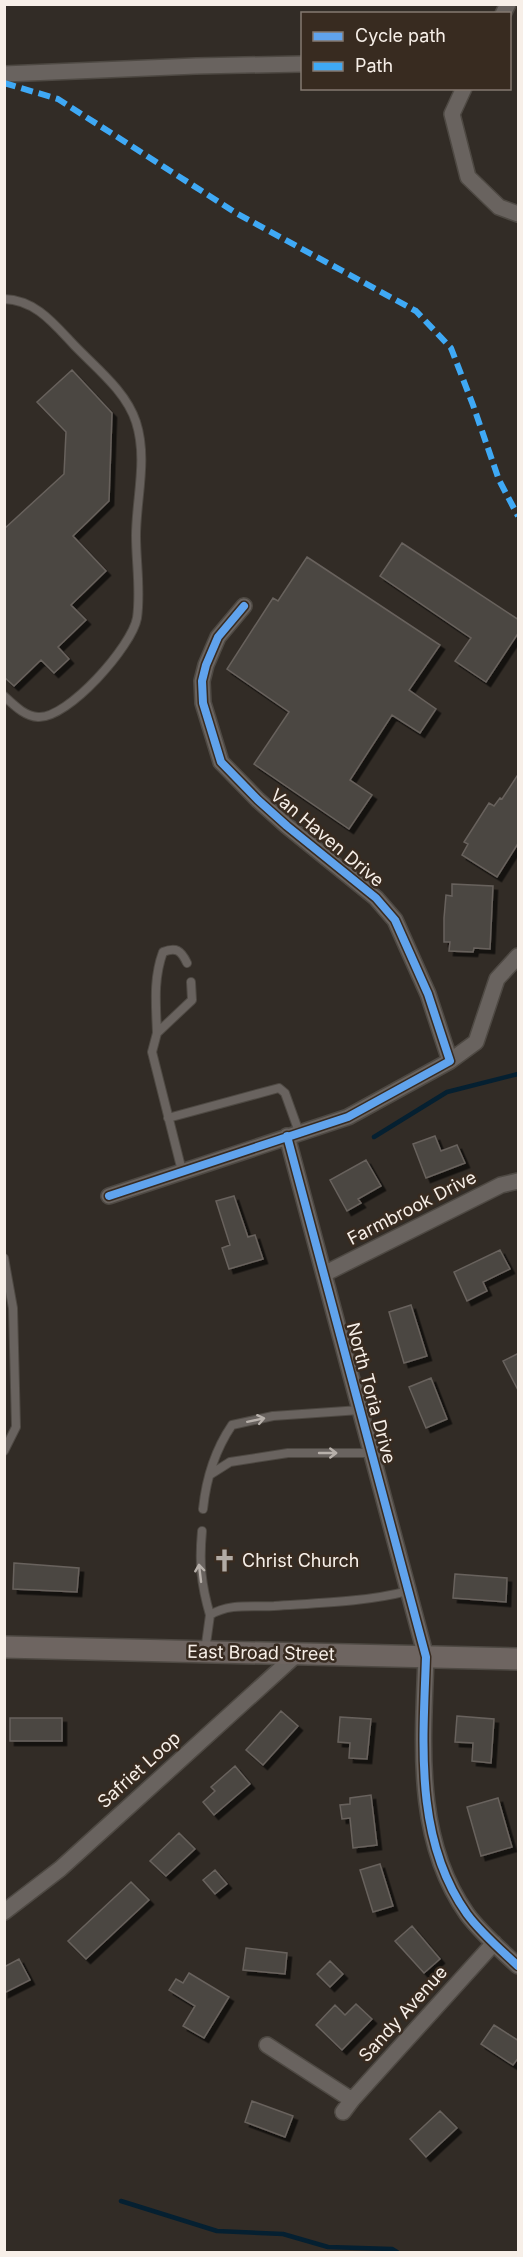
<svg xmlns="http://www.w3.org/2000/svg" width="523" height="2257" font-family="Inter,sans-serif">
  <defs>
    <filter id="shadow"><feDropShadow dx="4.5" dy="4.5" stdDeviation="0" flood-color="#0009"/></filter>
  </defs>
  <rect width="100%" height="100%" fill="#322c26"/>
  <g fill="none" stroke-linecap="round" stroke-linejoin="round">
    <!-- stream -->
    <path stroke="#052031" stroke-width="4.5" d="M374,1137l73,-45 71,-18
      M121,2201l96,30 66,3 45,13 64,2 5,3"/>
  </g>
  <!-- building -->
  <path fill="#4c4742" stroke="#68625d" stroke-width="1.5" filter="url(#shadow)" d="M72,370l40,43 -3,88 -36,35 33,35 -35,34 15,15 -28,27 11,12 -15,14 -13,-13 -27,26 -10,-9v-148l60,-55 2,-42 -29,-30z
    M402,543l117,77v12l-33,50 -31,-21 16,-23 -91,-62z
    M307,557l133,88 -31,45 27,19 -16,24 -28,-18 -42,65 22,15 -23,34 -95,-65 35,-52 -62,-43 46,-71 5,3z
    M519,773v69l-22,35 -35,-22 6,-11 -4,-2 25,-39 5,3 6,-8 2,1z
    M452,884l41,2 -3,63 -16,-1 -1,4 -24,-1 1,-9h-6v-24l2,-23 6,1z
    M435,1136l6,15 16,-6 8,18 -39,15 -13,-34z
    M366,1160l15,26 -23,13 3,4 -14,8 -17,-31z
    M234,1196l14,41 7,-2 8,24 -34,10 -7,-21 8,-3 -14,-44z
    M500,1250l10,19 -27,13 4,9 -20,10 -13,-29z
    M411,1305l16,51 -23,7 -15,-51z
    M519,1353v39l-16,-31z
    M431,1378l16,41 -21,9 -17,-41z
    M14,1563l65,5 -2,24 -64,-3z
    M455,1574l52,4 -1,24 -53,-4z
    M281,1711l17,15 -35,39 -17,-15z
    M457,1716l37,3 -3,44 -19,-2 1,-18 -18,-1z
    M340,1717l31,2 -4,40 -18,-1 1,-15 -12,-1z
    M10,1718h52v23h-52z
    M235,1766l15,18 -36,31 -11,-13 12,-11 -4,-4z
    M371,1795l6,50 -24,3 -3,-30 -8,1 -2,-14 10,-1v-6z
    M498,1798l14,49 -31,9 -14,-49z
    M179,1833l16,16 -29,27 -16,-15z
    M380,1864l13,42 -20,6 -13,-42z
    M215,1870l12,14 -12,10 -12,-14z
    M131,1882l18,18 -63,59 -18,-18z
    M412,1926l28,33 -16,14 -29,-32z
    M246,1948l41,5 -2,21 -42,-4z
    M19,1959l11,21 -26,13v-26z
    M330,1961l13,13 -13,13 -13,-13z
    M189,1973l40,24 -25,41 -21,-12 12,-20 -26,-16 7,-11 7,4z
    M356,2004l16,15 -30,31 -26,-25 19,-20 10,10z
    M494,2025l25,16v16l-6,8 -32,-21z
    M252,2101l41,15 -8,21 -40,-15z
    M440,2111l17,17 -31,29 -16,-18z"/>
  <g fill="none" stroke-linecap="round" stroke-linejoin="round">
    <defs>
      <path id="lane" d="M4,299c32,1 50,25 70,46 22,23 52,46 62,77 12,37 0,77 0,114 0,27 5,54 1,82 -5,28 -69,101 -99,99 -14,-1 -24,-12 -34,-21
        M157,1033c-1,-28 -4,-54 6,-81 13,-5 18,-2 24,11
        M168,1118l111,-30 6,5 14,39
        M182,1171l-30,-119 5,-19 35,-33 -1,-18
        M4,1258l9,50 3,119 -12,24
        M211,1474l19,-12 58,-9h84
        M203,1509c3,-29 12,-59 29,-84l41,-9 87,-6
        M202,1531c-3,32 -1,53 8,84
        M205,1651l5,-36c19,-12 42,-8 64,-9 44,-3 92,-4 134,-15"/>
      <path id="street" d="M503,14l5,-10
        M4,74l192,-8 106,-2
        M464,88l-12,26 16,63 31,30 19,7
        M450,1061l26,-19 21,-63 21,-23
        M287,1136l139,521c-3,87 -12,182 41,257 14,19 34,36 51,52
        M109,1196l239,-79 102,-56 -22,-67 -33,-74 -19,-22 -89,-72 -29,-26 -37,-38 -18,-59 -1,-22 4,-16 12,-28 26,-31
        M324,1274l177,-89 17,-4
        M4,1912l56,-43 237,-215
        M267,2045l85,55
        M343,2112l9,-12 142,-157"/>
      <path id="secondary" d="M4,1647l514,12"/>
    </defs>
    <!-- lane casing -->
    <use href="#lane" stroke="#4e4943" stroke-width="10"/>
    <!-- street casing -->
    <use href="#street" stroke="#4e4943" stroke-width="18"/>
    <!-- secondary casing -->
    <use href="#secondary" stroke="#4e4943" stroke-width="24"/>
    <!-- lane -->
    <use href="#lane" stroke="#69635f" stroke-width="8"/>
    <!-- street -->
    <use href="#street" stroke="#69635f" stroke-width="15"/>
    <!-- secondary -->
    <use href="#secondary" stroke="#6e6561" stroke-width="21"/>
    <!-- quiet -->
    <path stroke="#3fa9f5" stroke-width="6" stroke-dasharray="12 6" stroke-linecap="butt" d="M4,83l54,16 178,114 180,98 35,37 22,57 26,75 19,36"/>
    <defs>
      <path id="cycleway" d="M287,1136l139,521c-3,87 -12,182 41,257 14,19 34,36 51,52
        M109,1196l239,-79 102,-56 -22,-67 -33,-74 -19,-22 -89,-72 -29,-26 -37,-38 -18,-59 -1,-22 4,-16 12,-28 26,-31"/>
    </defs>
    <!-- cycleway casing -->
    <use href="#cycleway" stroke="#382b20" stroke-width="11"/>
    <!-- cycleway -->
    <use href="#cycleway" stroke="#60a3ed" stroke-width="8"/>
  </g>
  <!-- one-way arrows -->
  <defs><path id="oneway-shaft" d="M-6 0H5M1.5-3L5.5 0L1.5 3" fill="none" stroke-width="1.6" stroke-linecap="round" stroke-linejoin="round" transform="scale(1.5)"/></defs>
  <g stroke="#b7b0aa">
    <use href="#oneway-shaft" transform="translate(256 1420) rotate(-12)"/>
    <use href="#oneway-shaft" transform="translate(328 1453)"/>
    <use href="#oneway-shaft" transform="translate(200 1573) rotate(-97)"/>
  </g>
  <!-- icons -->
  <defs>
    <symbol id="church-bare" viewBox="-9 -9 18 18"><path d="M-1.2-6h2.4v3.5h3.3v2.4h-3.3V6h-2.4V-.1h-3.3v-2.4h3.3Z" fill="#b2aba4" stroke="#382b20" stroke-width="2.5" paint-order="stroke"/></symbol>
  </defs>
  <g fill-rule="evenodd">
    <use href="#church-bare" x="208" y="1544" width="33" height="33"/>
  </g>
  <g text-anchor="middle" stroke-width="5" stroke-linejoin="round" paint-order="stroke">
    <!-- street labels -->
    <g font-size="18" fill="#f7efe8" stroke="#382b20">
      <text transform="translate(327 838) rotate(40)" y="6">Van Haven Drive</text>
      <text transform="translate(412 1208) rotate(-27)" y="6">Farmbrook Drive</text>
      <text transform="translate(371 1393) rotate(75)" y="6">North Toria Drive</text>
      <text transform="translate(261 1653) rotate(1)" y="6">East Broad Street</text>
      <text transform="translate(139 1770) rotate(-42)" y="6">Safriet Loop</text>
      <text transform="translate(403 2014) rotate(-48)" y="6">Sandy Avenue</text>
    </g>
    <!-- poi labels -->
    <g font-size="18" fill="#f7efe8" stroke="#382b20" text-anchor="start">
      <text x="242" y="1567">Christ Church</text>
    </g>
  </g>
  <!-- border -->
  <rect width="523" height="2257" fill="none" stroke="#f7efe8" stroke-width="12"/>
  <!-- legend -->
  <rect x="301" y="12" width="210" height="78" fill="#382b20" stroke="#847970" stroke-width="1.5"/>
  <rect x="313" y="32" width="30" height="9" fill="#60a3ed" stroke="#847970" stroke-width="1.5"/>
  <text x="355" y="42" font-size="18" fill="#f7efe8">Cycle path</text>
  <rect x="313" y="62" width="30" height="9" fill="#3fa9f5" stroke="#847970" stroke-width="1.5"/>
  <text x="355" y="72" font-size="18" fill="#f7efe8">Path</text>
</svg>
